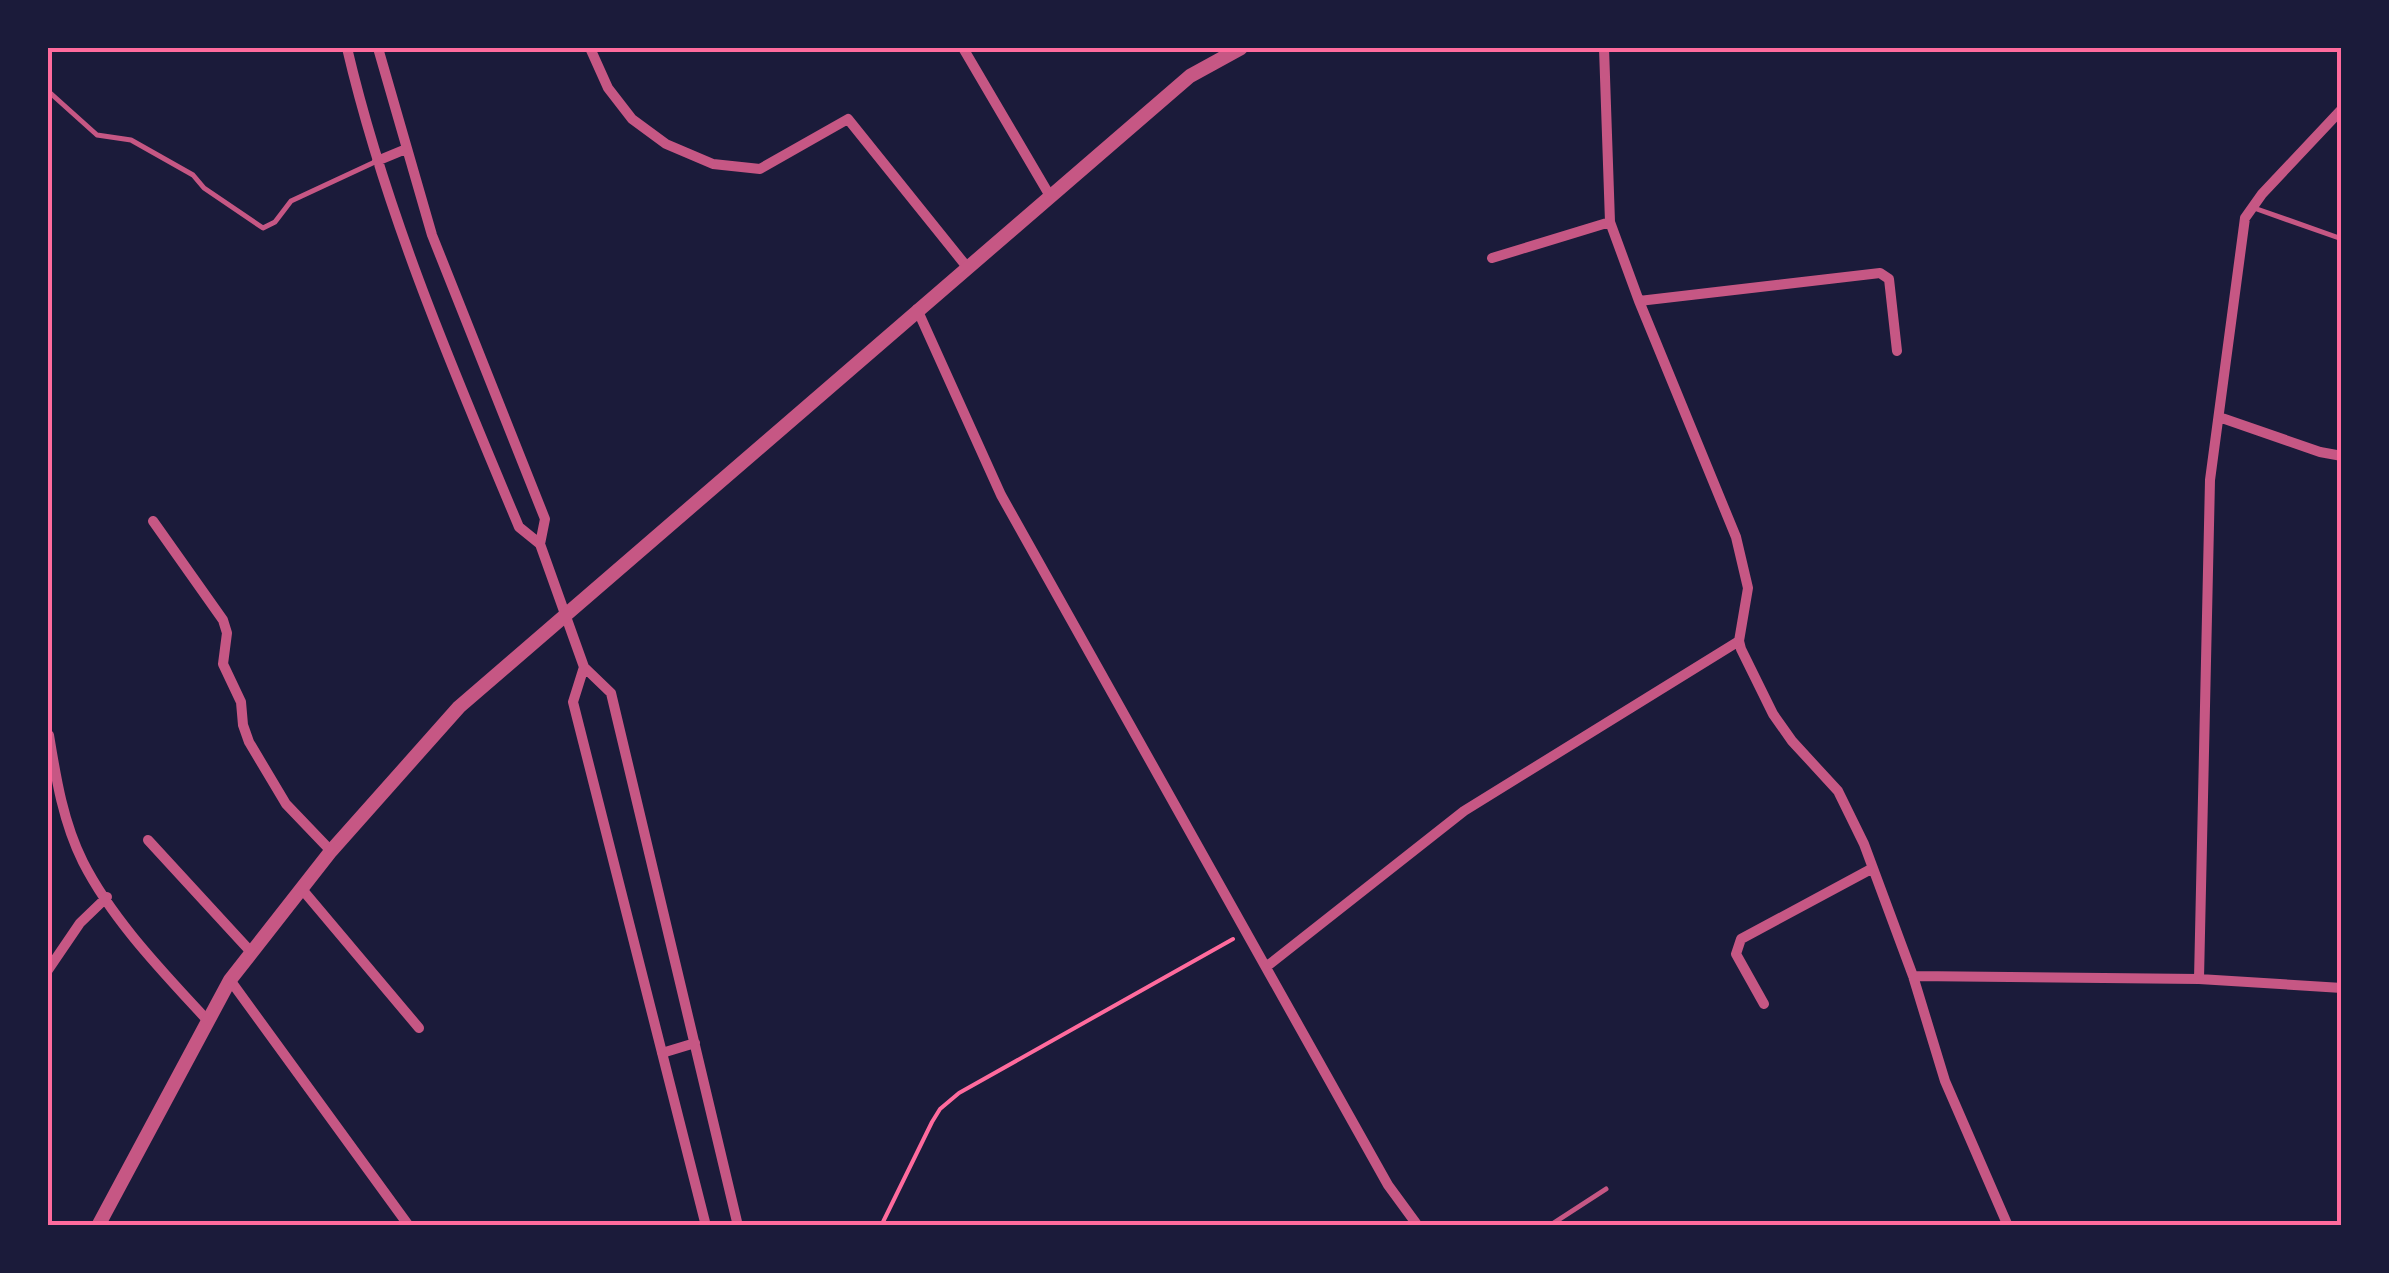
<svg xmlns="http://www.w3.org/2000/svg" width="2389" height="1273" font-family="Quicksand,sans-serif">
  <rect width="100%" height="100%" fill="#1b1b3a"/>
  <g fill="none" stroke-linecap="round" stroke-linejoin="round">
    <!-- path -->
    <path stroke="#ff6b9d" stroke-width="4" d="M881,1226l51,-104 8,-13 19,-16 274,-154"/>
    <!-- service -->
    <path stroke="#c65784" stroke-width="5" d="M48,91l49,44 34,5 62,35 11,13 59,40 12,-6 16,-21 86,-40
      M2254,208l88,31
      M1549,1226l57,-37"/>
    <!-- minor -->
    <path stroke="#c65784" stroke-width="10" d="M347,48c39,166 106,322 172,479l21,17 5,-25 -113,-284 -54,-187
      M590,48l18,40 24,31 34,25 47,20 47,5 88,-50 119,148
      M963,48l87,148
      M1604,48l6,174 29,79 97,236 12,51 -9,53 2,8 32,65 19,27 46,50 26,53 49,132 32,105 63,145
      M377,161l29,-12
      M1492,258l118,-36
      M1639,301l241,-28 9,6 8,72
      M917,309l84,186 387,690 30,41
      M2219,417l101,35 22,4
      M153,521l70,99 4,13 -4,31 18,38 2,23 6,17 37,62 45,47
      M540,544l44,123 27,26 127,533
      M584,667l-11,35 133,524
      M49,735c7,43 14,87 34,127 30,59 81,111 125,159
      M148,840l103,112
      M301,888l118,140
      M1266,967l198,-156 275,-170
      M48,970l32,-47 27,-26
      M1913,976l286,3 143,9
      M2199,979l11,-499 35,-262 17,-24 80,-85
      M230,980l179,246
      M1764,1004l-28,-50 5,-15 132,-71
      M662,1053l33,-10"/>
    <!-- tertiary -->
    <path stroke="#c65784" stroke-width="14" d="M98,1226l132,-246 101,-129 128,-144 731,-631 51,-28"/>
  </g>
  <!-- border -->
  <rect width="2389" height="1273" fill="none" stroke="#1b1b3a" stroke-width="100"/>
  <rect x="50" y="50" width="2289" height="1173" fill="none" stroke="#ff6b9d" stroke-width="4"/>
</svg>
